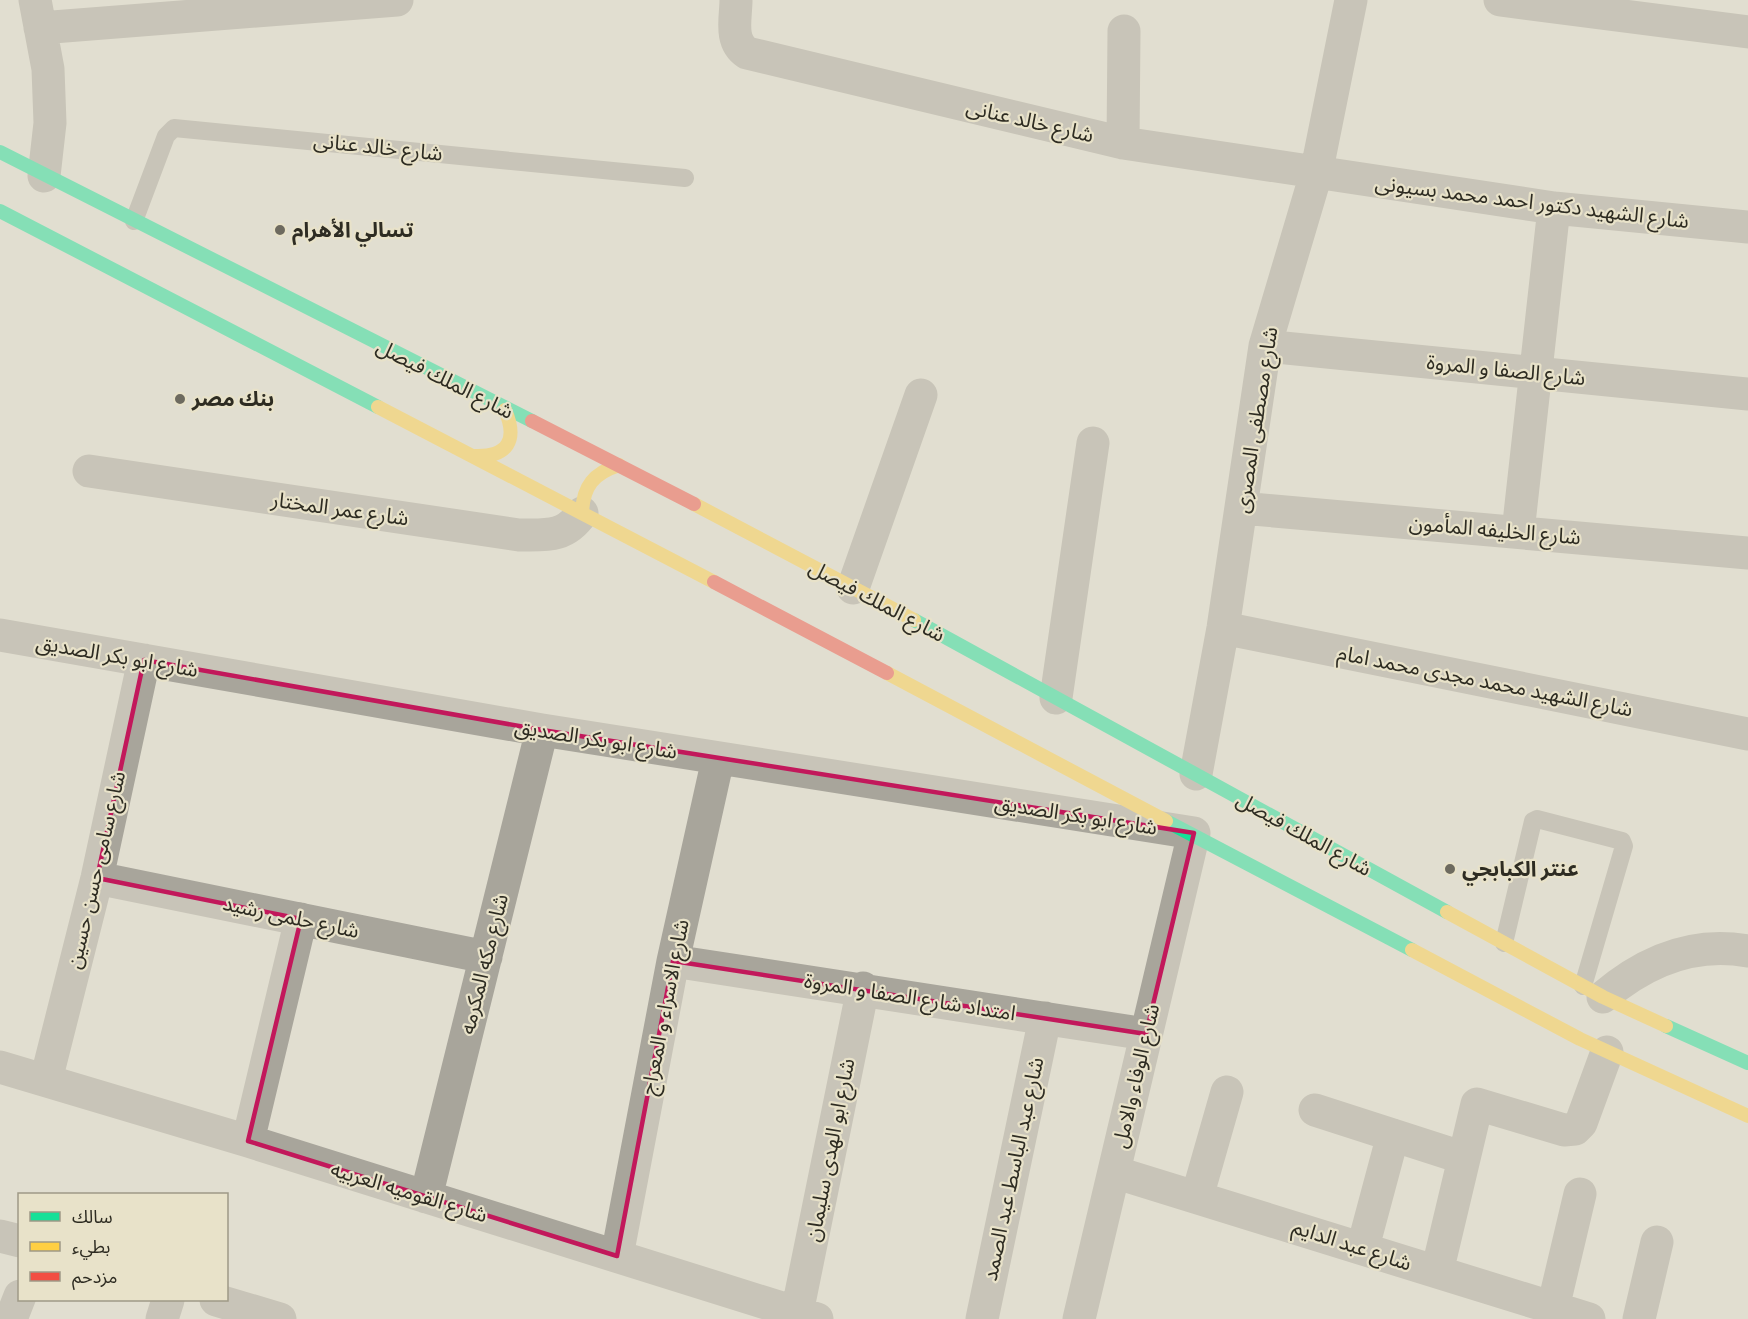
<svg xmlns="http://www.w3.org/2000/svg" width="1748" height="1319" font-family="'PT Sans Narrow','Noto Sans Arabic',sans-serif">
  <rect width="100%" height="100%" fill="#e1ded0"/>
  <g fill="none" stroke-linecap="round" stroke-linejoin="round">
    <!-- lane -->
    <path stroke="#a8a59b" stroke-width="18" d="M134,221l32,-85 8,-8 511,50
      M1504,943l29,-122 4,-2 85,22 2,5 -41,140"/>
    <!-- street -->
    <path stroke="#a8a59b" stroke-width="33" d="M35,0l13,69 2,54 -6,53
      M736,0c0,18 -7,41 11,53l376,90 431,65 194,19
      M1500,0l248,32
      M40,28l357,-28
      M1123,143l1,-112
      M1265,346l483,48
      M89,471l430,64c27,0 46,3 63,-22
      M1241,508l507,45
      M1518,532l36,-324
      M853,588l68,-193
      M1223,628l525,106
      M0,635l542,95 652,103 -115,486
      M1056,698l37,-255
      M1196,774l27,-146 42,-282 51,-172 35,-174
      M97,878l389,79
      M673,961l473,73
      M1603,997c41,-35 90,-56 145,-46
      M0,1067l248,74 569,178
      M46,1080l51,-202 47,-218
      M1315,1110l149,48
      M248,1141l53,-222
      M1114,1172l475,147
      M426,1197l116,-467
      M1197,1197l30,-105
      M0,1236l20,5
      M1363,1247l30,-112
      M617,1256l56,-295 45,-202
      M1437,1272l40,-168 87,26 11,-1 6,-6 26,-71
      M216,1300l64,19
      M1553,1308l27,-114
      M797,1313l66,-325
      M11,1319l9,-23
      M162,1319l6,-19
      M982,1319l63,-301
      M1639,1319l18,-77"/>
    <!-- fast -->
    <path stroke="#16e098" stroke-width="14" d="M0,152l532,269
      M0,211l378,196
      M914,620l533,292
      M1166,821l246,129
      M1666,1026l82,37"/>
    <!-- slow -->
    <path stroke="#ffcf43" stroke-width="14" d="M378,407l336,175
      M475,456c33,1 43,-16 30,-46
      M694,504l220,116
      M582,513c1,-27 12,-40 37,-48
      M887,673l279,148
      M1447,912l156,85 63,29
      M1412,950l168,89 168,77"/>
    <!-- jam -->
    <path stroke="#f24e42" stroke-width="14" d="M532,421l162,83
      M714,582l173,91"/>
  </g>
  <!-- marked area -->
  <path d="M0 0H1748V1319H0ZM144,660l398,70 652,103 -48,201 -473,-73 -56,295 -369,-115 53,-222 -204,-41z" fill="#e1ded0" fill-opacity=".55" fill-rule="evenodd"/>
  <path fill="none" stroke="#c2185b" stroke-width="4.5" stroke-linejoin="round" d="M144,660l398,70 652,103 -48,201 -473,-73 -56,295 -369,-115 53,-222 -204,-41z"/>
  <!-- markers -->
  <g fill="#6d6a5f" stroke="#e8e2c9" stroke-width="2">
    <circle cx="280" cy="230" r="6"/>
    <circle cx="180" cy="399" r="6"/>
    <circle cx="1450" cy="869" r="6"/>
  </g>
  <g text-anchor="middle" stroke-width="4.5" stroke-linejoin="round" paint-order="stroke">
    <!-- street labels -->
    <g font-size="21" fill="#2e2c22" stroke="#e8e2c9">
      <text transform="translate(1030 121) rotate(13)" y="7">شارع خالد عنانى</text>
      <text transform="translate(378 147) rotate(6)" y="7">شارع خالد عنانى</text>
      <text transform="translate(1532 202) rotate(7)" y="7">شارع الشهيد دكتور احمد محمد بسيونى</text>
      <text transform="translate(1506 370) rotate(6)" y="7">شارع الصفا و المروة</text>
      <text transform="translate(445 379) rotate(27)" y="7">شارع الملك فيصل</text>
      <text transform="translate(1256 420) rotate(-81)" y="7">شارع مصطفى المصرى</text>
      <text transform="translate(340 509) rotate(8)" y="7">شارع عمر المختار</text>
      <text transform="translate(1495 530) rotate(5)" y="7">شارع الخليفه المأمون</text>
      <text transform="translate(877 601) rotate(28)" y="7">شارع الملك فيصل</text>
      <text transform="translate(117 656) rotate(10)" y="7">شارع ابو بكر الصديق</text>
      <text transform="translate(1485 681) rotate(11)" y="7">شارع الشهيد محمد مجدى محمد امام</text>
      <text transform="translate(596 739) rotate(9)" y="7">شارع ابو بكر الصديق</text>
      <text transform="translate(1076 815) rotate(9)" y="7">شارع ابو بكر الصديق</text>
      <text transform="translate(1304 834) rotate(29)" y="7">شارع الملك فيصل</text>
      <text transform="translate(96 870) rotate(-77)" y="7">شارع سامى حسن حسين</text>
      <text transform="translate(291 917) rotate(12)" y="7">شارع حلمى رشيد</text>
      <text transform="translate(484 964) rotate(-76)" y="7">شارع مكه المكرمه</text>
      <text transform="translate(910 997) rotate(9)" y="7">امتداد شارع الصفا و المروة</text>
      <text transform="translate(665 1007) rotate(-79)" y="7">شارع الاسراء و المعراج</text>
      <text transform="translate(1136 1076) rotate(-77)" y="7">شارع الوفاء والامل</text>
      <text transform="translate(830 1150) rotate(-79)" y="7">شارع ابو الهدى سليمان</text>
      <text transform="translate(1013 1169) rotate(-78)" y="7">شارع عبد الباسط عبد الصمد</text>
      <text transform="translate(409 1192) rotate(17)" y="7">شارع القوميه العربيه</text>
      <text transform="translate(1352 1245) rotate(18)" y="7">شارع عبد الدايم</text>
    </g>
    <!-- poi labels -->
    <g font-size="21" font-weight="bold" fill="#2e2c22" stroke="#e8e2c9" text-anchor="start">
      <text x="292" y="237">تسالي الأهرام</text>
      <text x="192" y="406">بنك مصر</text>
      <text x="1462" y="876">عنتر الكبابجي</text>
    </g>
  </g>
  <!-- legend -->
  <rect x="18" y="1193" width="210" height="108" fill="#e8e2c9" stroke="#9e9986" stroke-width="1.5"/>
  <rect x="30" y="1212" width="30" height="9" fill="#16e098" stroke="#9e9986" stroke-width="1.5"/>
  <text x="72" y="1223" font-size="18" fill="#2e2c22">سالك</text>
  <rect x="30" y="1242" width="30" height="9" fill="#ffcf43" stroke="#9e9986" stroke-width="1.5"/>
  <text x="72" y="1253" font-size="18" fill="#2e2c22">بطيء</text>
  <rect x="30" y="1272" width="30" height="9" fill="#f24e42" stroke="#9e9986" stroke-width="1.5"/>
  <text x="72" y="1283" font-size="18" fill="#2e2c22">مزدحم</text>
</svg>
